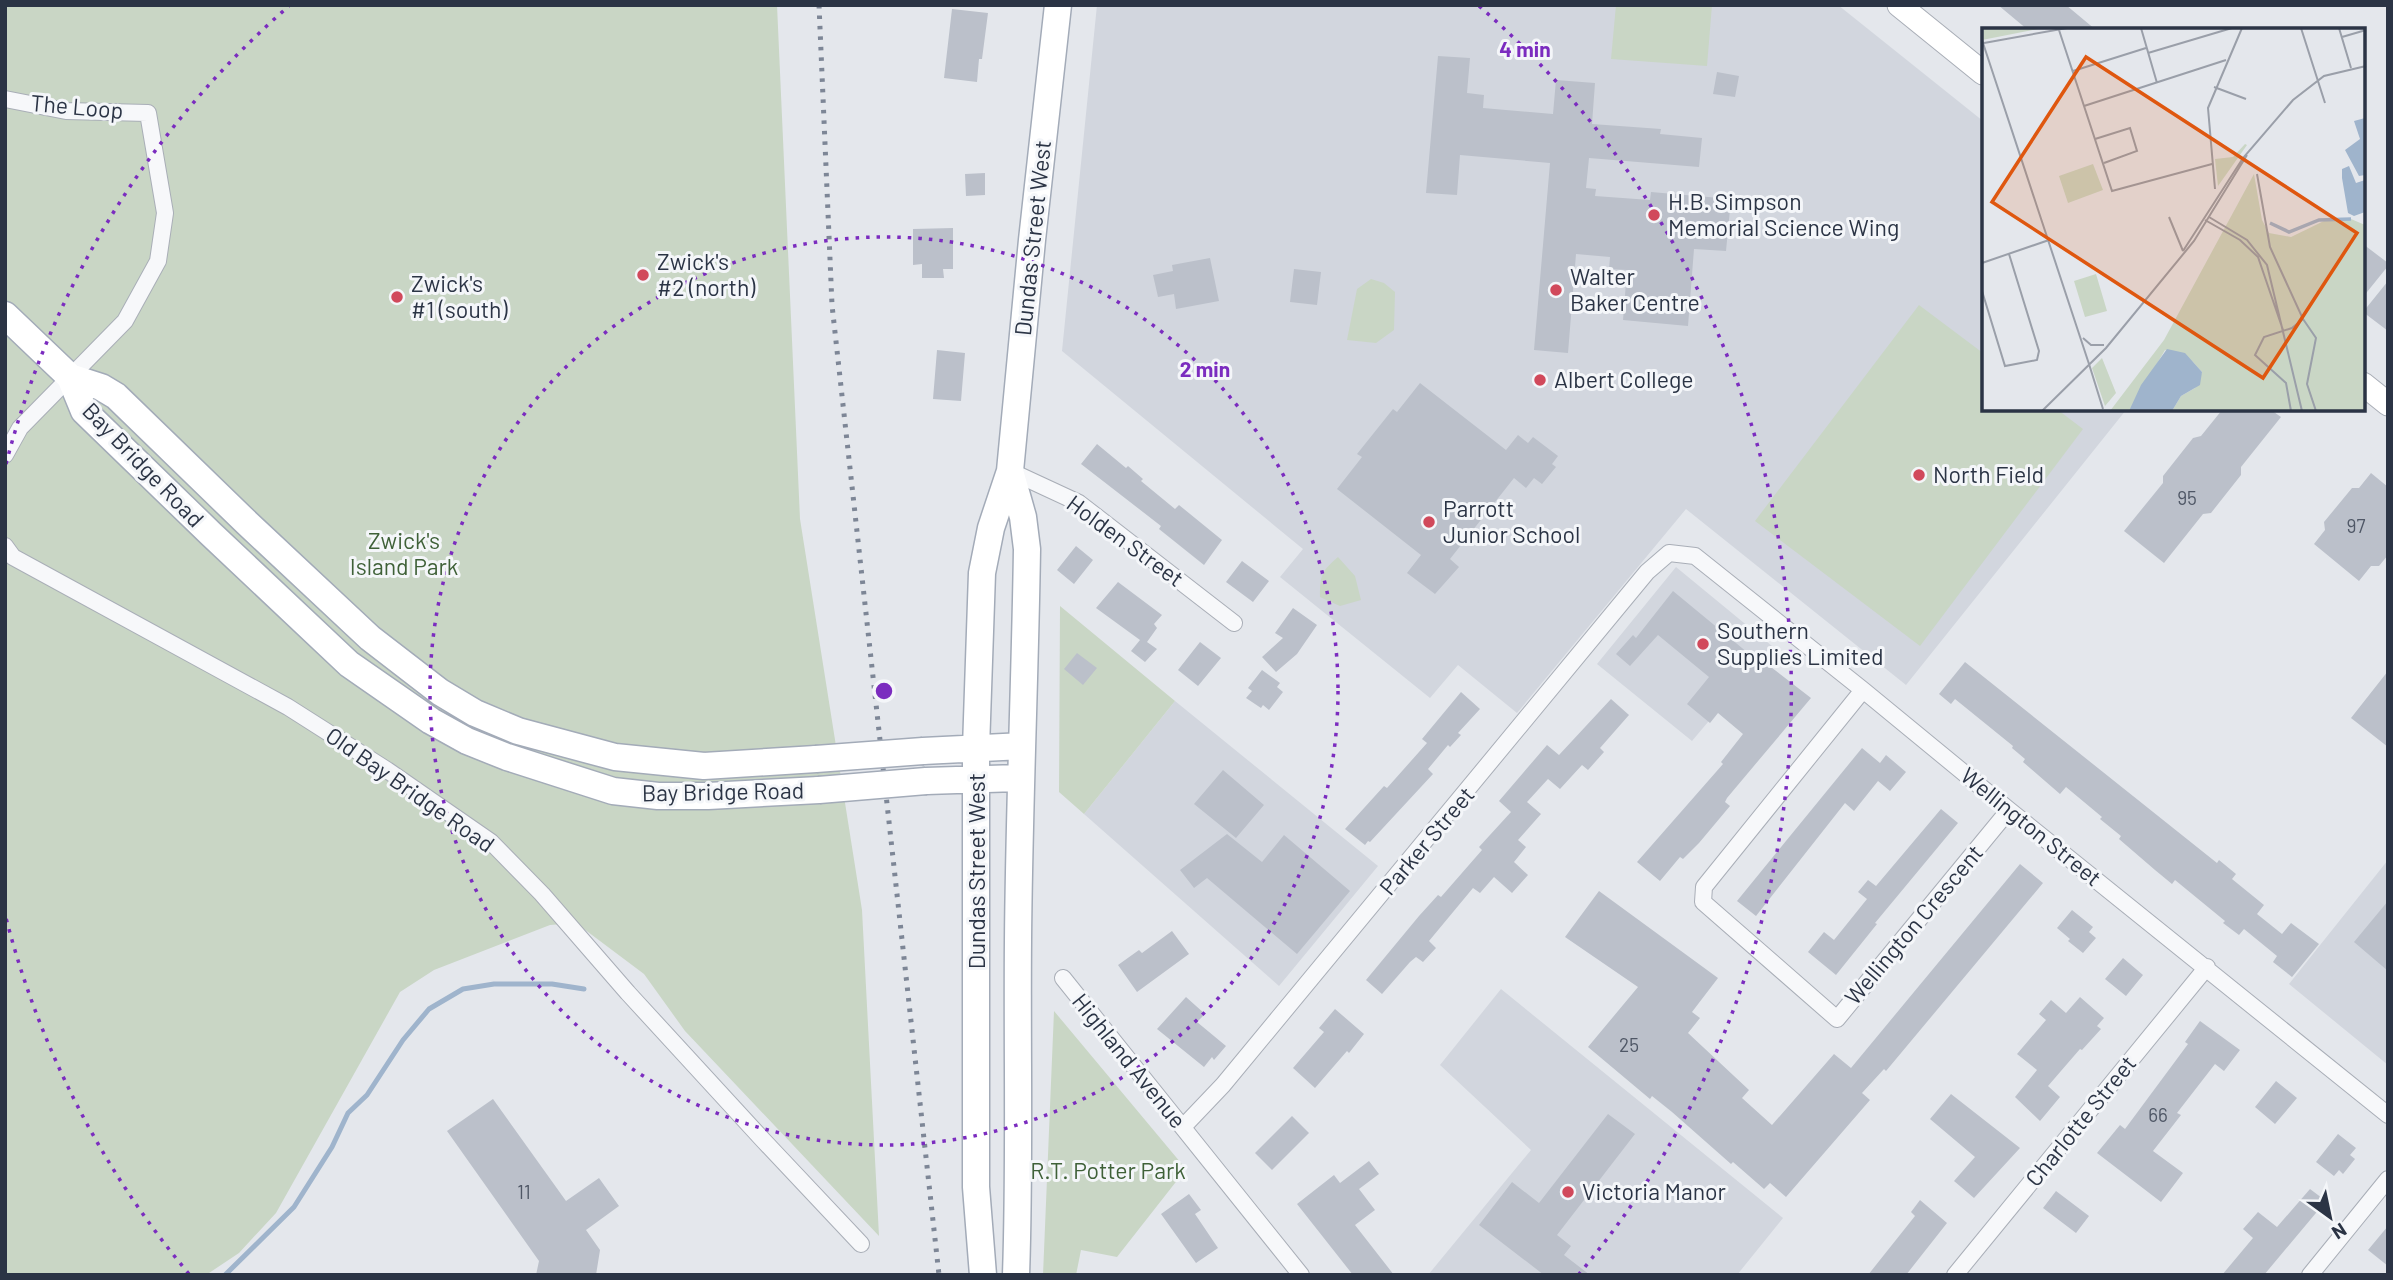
<svg xmlns="http://www.w3.org/2000/svg" width="2393" height="1280" font-family="Barlow,sans-serif">
  <rect width="100%" height="100%" fill="#e4e7ec"/>
  <!-- built -->
  <path fill="#d2d6de" d="M1097,5h741l145,116v289h143l-220,275 -220,-176 -169,204 -59,-48 -28,33 -150,-121 23,-28 -241,-198z
    M1676,567l96,79 -80,95 -95,-77z
    M1175,701l203,165 -99,120 -195,-172z
    M2388,860v205l-99,-81z
    M1501,989l282,229 -46,57h-309l103,-125 -91,-85z"/>
  <!-- green -->
  <path fill="#c9d6c5" d="M5,5h772l23,514 62,391 17,326 -194,-205 -41,-57 -68,-51 -26,2 -116,45 -34,22 -124,221 -37,40 -33,22h-201z
    M1616,5h96l-5,61 -96,-7z
    M1371,279l13,4 11,9 -1,38 -18,13 -29,-3 10,-51z
    M1919,305l64,48v57h75l25,19 -163,217 -165,-125z
    M1338,557l17,19 6,24 -21,6 -20,-9c0,-23 2,-26 18,-40z
    M1060,606l115,95 -91,113 -25,-22z
    M1054,1011l132,158 -69,88 -36,-7 -5,25h-33z"/>
  <g fill="none" stroke-linecap="round" stroke-linejoin="round">
    <!-- stream -->
    <path stroke="#9fb4cc" stroke-width="5" d="M225,1275l69,-68 38,-60 16,-34 19,-18 36,-55 26,-31 34,-20 31,-5h58l32,5"/>
  </g>
  <!-- building -->
  <path fill="#bbc0ca" d="M1998,5h68l30,25h-68z
    M952,9l36,4 -6,46h-3l-2,23 -33,-4z
    M1438,56l32,2 -3,35 17,2 -1,13 70,6 3,-34 39,3 -3,41 69,5 -1,5 42,4 -3,29 -110,-9 -3,30 10,1 -1,7 55,4 1,-8 80,7 -5,52 -32,-2 -6,77 -65,-6 4,-50 -18,-1 1,-12 -34,-3 -8,99 -34,-3 16,-187 -90,-8 -3,40 -31,-2z
    M1717,72l22,4 -4,21 -22,-3z
    M985,173v22l-19,1 -1,-22z
    M953,228v41h-10l1,9h-22v-14l-9,1v-36z
    M2363,244l25,19v3l-25,31z
    M1210,258l9,43 -43,8 -2,-15 -16,3 -5,-22 20,-4 -1,-6z
    M1294,269l27,3 -4,33 -27,-3z
    M2388,281v50l-25,-19z
    M937,350l28,3 -4,48 -28,-2z
    M1420,383l86,67 12,-15 10,8 5,-6 25,19 -6,8 4,3 -14,17 -8,-6 -8,10 -12,-10 -64,81 9,8 -24,27 -28,-21 14,-18 -84,-66 25,-32 -5,-3 36,-45 4,3z
    M2222,410h49l10,7 -40,50v8l-30,38 -8,1 -39,49 -40,-32 39,-48v-7l30,-38 8,-2z
    M1097,444l29,24 2,-2 15,13 -2,2 34,28 4,-4 43,35 -18,25 -45,-36 2,-3 -80,-62z
    M2371,473l17,14v68l-9,11h-8l-12,15 -45,-37 11,-14 -1,-8 28,-34h7z
    M1076,546l17,14 -19,24 -17,-14z
    M1242,561l27,20 -16,21 -27,-20z
    M1118,582l44,33 -8,9 3,4 -10,14 10,7 -12,13 -14,-11 9,-11 -44,-32z
    M1673,591l92,76 2,-3 44,34 -84,100 -2,4 5,4 -31,37 -16,16 -3,-2 -20,24 -23,-19 86,-98 -2,-2 22,-28 -25,-21 -8,10 -23,-19 22,-27 -51,-42 -28,31 -14,-12 17,-19 3,3z
    M1293,608l24,17 -20,29 -21,18 -14,-15 21,-19 -8,-5z
    M1200,642l21,16 -23,28 -20,-16z
    M1077,653l20,15 -14,17 -19,-16z
    M1965,662l252,201 2,-3 17,14 -4,5 32,26 -7,9 25,20 9,-11 28,21 -27,33 -19,-15 4,-6 -33,-27 -5,6 -16,-12 2,-2 -50,-41 -3,4 -17,-14 -36,-31 2,-3 -21,-17 2,-2 -36,-30 -6,7 -37,-32 2,-3 -13,-11 1,-2 -58,-47 -4,5 -12,-10z
    M1262,670l18,13 -3,4 6,5 -14,18 -6,-5 -2,3 -15,-10 6,-7 -4,-3z
    M2388,671v76l-37,-29z
    M1461,692l19,17 -22,24 3,2 -11,12 -2,-2 -20,24 5,5 -63,68 -2,-1 -3,4 -20,-16 39,-43 3,2 40,-45 -5,-4z
    M1611,699l18,16 -29,33 4,4 -16,18 -6,-5 -22,24 -12,-10 -21,23 14,12 -23,26 8,7 -12,15 14,13 -16,18 -18,-16 -14,16 -7,-5 -44,53 7,7 -13,14 -7,-5 -6,5 -28,32 -16,-14 53,-64 19,-21 3,2 41,-47 -3,-3 32,-35 -12,-11 48,-56 12,10z
    M1862,748l18,15 6,-8 20,17 -16,19 -12,-10 -24,30 -9,-8 -89,113 -19,-15z
    M1223,770l41,35 -28,33 -42,-34z
    M1941,809l17,14 -83,100 2,1 -41,51 -28,-23 16,-20 10,8 33,-41 -9,-7 10,-12 8,6z
    M1227,834l35,28 22,-27 66,56 -53,63 -90,-76 -13,10 -14,-18z
    M2020,864l23,19 -157,188 -2,-2 -22,24 8,7 -84,97 -16,-14 -6,6 -31,-27 -2,2 -59,-52 -20,-16 -2,3 -62,-52 50,-60 -73,-50 34,-46 119,87 -26,34 8,6 -12,15 61,57 -7,8 30,27 62,-71 17,14z
    M2388,901v70l-34,-29z
    M2072,910l21,17 -4,5 7,6 -13,15 -15,-12 2,-2 -13,-11z
    M1172,931l17,23 -52,38 -19,-27 21,-15 3,3z
    M2123,958l20,17 -17,21 -21,-17z
    M1186,997l19,17 -8,8 29,24 -12,14 -2,-3 -8,10 -47,-38z
    M2080,997l24,21 -7,8 4,3 -19,21 -2,-1 -32,37 12,11 -20,24 -25,-24 22,-27 -20,-16 29,-34 -7,-6 12,-14 15,13z
    M1335,1009l29,25 -15,19 -2,-2 -32,37 -22,-20 31,-36 -5,-4z
    M2200,1021l40,29 -16,21 -9,-7 -38,49 4,2 -28,36 30,22 -22,29 -64,-49 23,-28 5,4 63,-85 -3,-2z
    M2276,1081l21,17 -22,26 -20,-17z
    M1951,1094l69,54 -46,50 -20,-17 21,-24 -45,-38z
    M493,1099l73,102 33,-23 20,28 -33,24 14,20 -4,25h-60l3,-14 -92,-130z
    M1608,1114l27,20 -78,101 14,11 -7,9 26,20h-46l-65,-50 33,-43 27,21z
    M1292,1116l17,17 -37,37 -17,-17z
    M2338,1134l18,14 -6,7 5,4 -12,15 -4,-4 -5,6 -18,-14z
    M1369,1161l10,13 -20,15 16,21 -20,15 39,50h-41l-56,-71 37,-29 6,8z
    M2310,1189l16,12 -62,74h-42l31,-37 -10,-9 15,-17 19,15z
    M2056,1191l33,25 -13,17 -33,-25z
    M1189,1194l12,16 -6,4 23,34 -22,15 -35,-49z
    M1920,1200l27,23 -41,52h-38l47,-59 -4,-4z
    M2388,1226v40l-20,-16z"/>
  <g fill="none" stroke-linecap="round" stroke-linejoin="round">
    <defs>
      <path id="minor" d="M5,99l61,12 82,2 17,100 -7,48 -33,60 -105,107 -15,27
        M1010,471l69,32 155,120
        M5,546l8,11 275,150 99,63 104,72 51,52 86,99 135,147 98,104
        M1863,690l-159,197 -1,15 134,117 172,-209
        M1063,978l238,297
        M1183,1127l40,-42 424,-513 22,-19 26,3 168,134 146,120 379,305
        M1955,1275l252,-308
        M2310,1275l78,-96"/>
      <path id="secondary" d="M1899,5l84,68
        M2363,384l25,20"/>
      <path id="primary" d="M5,315l65,62 31,10 15,9 131,127 123,115 70,54 35,21 43,18 97,26 89,9 112,-7
        M70,377l14,34 127,123 138,130 82,57 36,20 40,16 106,34 45,5h50l111,-6
        M1010,471l13,46 4,32c-2,131 -8,261 -9,392 -1,111 2,223 -2,334
        M923,751l98,-5
        M926,781l94,-3
        M983,1275l-7,-88v-439l6,-175 9,-45 19,-57 22,-231 26,-235"/>
    </defs>
    <!-- minor casing -->
    <use href="#minor" stroke="#a9aeb7" stroke-width="18"/>
    <!-- secondary casing -->
    <use href="#secondary" stroke="#a9aeb7" stroke-width="25"/>
    <!-- primary casing -->
    <use href="#primary" stroke="#a3abb8" stroke-width="29"/>
    <!-- minor -->
    <use href="#minor" stroke="#f7f8fa" stroke-width="16"/>
    <!-- secondary -->
    <use href="#secondary" stroke="#fff" stroke-width="23"/>
    <!-- primary -->
    <use href="#primary" stroke="#fff" stroke-width="26"/>
    <!-- rail -->
    <path stroke="#7d8696" stroke-width="5" stroke-dasharray="3.5 7" stroke-linecap="butt" d="M819,5l13,300 107,970"/>
    <defs>
      <path id="primary-bridge" d="M816,759l107,-8
        M819,790l107,-9"/>
    </defs>
    <!-- primary-bridge casing -->
    <use href="#primary-bridge" stroke="#a3abb8" stroke-width="29" stroke-linecap="butt"/>
    <!-- primary-bridge -->
    <use href="#primary-bridge" stroke="#fff" stroke-width="26"/>
  </g>
  <!-- distance rings -->
  <g fill="none" stroke="#7b2cbf" stroke-width="3.5" stroke-dasharray="3.5 7">
    <circle cx="884" cy="691" r="454"/>
    <path d="M189 1274A907 907 0 0 1 6 918M6 464A907 907 0 0 1 289 6M1479 6A907 907 0 0 1 1579 1274"/>
  </g>
  <!-- markers -->
  <g fill="#d1495b" stroke="#f4f6f9" stroke-width="2.5">
    <circle cx="1654" cy="215" r="7"/>
    <circle cx="643" cy="275" r="7"/>
    <circle cx="1556" cy="290" r="7"/>
    <circle cx="397" cy="297" r="7"/>
    <circle cx="1540" cy="380" r="7"/>
    <circle cx="1919" cy="475" r="7"/>
    <circle cx="1429" cy="522" r="7"/>
    <circle cx="1703" cy="644" r="7"/>
    <circle cx="1568" cy="1192" r="7"/>
  </g>
  <g text-anchor="middle" stroke-width="6" stroke-linejoin="round" paint-order="stroke">
    <!-- number labels -->
    <g font-size="19" fill="#4f5766">
      <text x="2187" y="505">95</text>
      <text x="2356" y="533">97</text>
      <text x="1629" y="1052">25</text>
      <text x="2158" y="1122">66</text>
      <text x="524" y="1199">11</text>
    </g>
    <!-- street labels -->
    <g font-size="23" fill="#2b3445" stroke="#f4f6f9">
      <text transform="translate(77 107) rotate(5)" y="8">The Loop</text>
      <text transform="translate(1033 238) rotate(-84)" y="8">Dundas Street West</text>
      <text transform="translate(143 465) rotate(46)" y="8">Bay Bridge Road</text>
      <text transform="translate(1125 541) rotate(36)" y="8">Holden Street</text>
      <text transform="translate(410 790) rotate(35)" y="8">Old Bay Bridge Road</text>
      <text transform="translate(723 792) rotate(-1)" y="8">Bay Bridge Road</text>
      <text transform="translate(2031 827) rotate(39)" y="8">Wellington Street</text>
      <text transform="translate(1427 841) rotate(-50)" y="8">Parker Street</text>
      <text transform="translate(977 871) rotate(-90)" y="8">Dundas Street West</text>
      <text transform="translate(1914 925) rotate(-50)" y="8">Wellington Crescent</text>
      <text transform="translate(1129 1061) rotate(51)" y="8">Highland Avenue</text>
      <text transform="translate(2081 1121) rotate(-51)" y="8">Charlotte Street</text>
    </g>
    <!-- poi labels -->
    <g font-size="23" fill="#2b3445" stroke="#f4f6f9" text-anchor="start">
      <text x="1668" y="210">H.B. Simpson<tspan x="1668" dy="26">Memorial Science Wing</tspan></text>
      <text x="657" y="270">Zwick's<tspan x="657" dy="26">#2 (north)</tspan></text>
      <text x="1570" y="285">Walter<tspan x="1570" dy="26">Baker Centre</tspan></text>
      <text x="411" y="292">Zwick's<tspan x="411" dy="26">#1 (south)</tspan></text>
      <text x="1554" y="388">Albert College</text>
      <text x="1933" y="483">North Field</text>
      <text x="1443" y="517">Parrott<tspan x="1443" dy="26">Junior School</tspan></text>
      <text x="1717" y="639">Southern<tspan x="1717" dy="26">Supplies Limited</tspan></text>
      <text x="1582" y="1200">Victoria Manor</text>
    </g>
    <!-- park labels -->
    <g font-size="23" fill="#3f6138" stroke="#f4f6f9">
      <text x="404" y="549">Zwick's<tspan x="404" dy="26">Island Park</tspan></text>
      <text x="1108" y="1179">R.T. Potter Park</text>
    </g>
  </g>
  <!-- overview -->
  <g transform="translate(1982 28)">
    <rect width="383" height="383" fill="#e4e7ec"/>
    <path d="M0,0h61l-61,12zM263,116l2,1 -29,41 -3,-27 18,-2zM111,136l10,26 -35,13 -9,-27zM272,146l8,46 7,13 22,4 37,-18h23l14,6v186h-193l9,-15 14,-8 7,-16 -10,-11 -27,-11 -36,61h-19l54,-71zM114,246l11,37 -22,6 -11,-36zM120,330l14,35 -11,13 -13,-38z" fill="#c9d6c5"/>
    <path d="M383,90v57l-6,1 -14,-26 15,-11 -6,-18zM367,138l7,17 9,-3v32l-11,4 -6,-3 -6,-35v-9zM185,321l18,4 17,19 -2,13 -19,11 -9,15h-43l12,-26z" fill="#9fb4cc"/>
    <path fill="none" stroke="#9fb4cc" stroke-width="3.5" d="M288,195l19,9 30,-12 32,-1"/>
    <path fill="none" stroke="#9a9fa9" stroke-width="2" d="M159,0l16,55M319,0l24,75M357,0l12,40M77,2l53,161 100,-27M360,9l24,-7M0,12l107,324M2,15l83,-15M166,25l84,-25M91,43l73,-23M232,59l32,12M102,78l142,-46M113,111l35,-11 7,23 -33,12M275,146l13,73 33,72 -11,9 -28,9 -9,18 31,28 5,28M233,161l-7,-81 34,-80M187,189l14,34M227,189l38,23 20,25 35,146M223,192l35,20 18,17 25,73M201,223l60,-93 50,-58 31,-24 42,-10M0,235l67,-23M0,263l23,75 32,-6 2,-9 -30,-97M321,291l13,19 -9,46 9,27M101,310l8,7h13M107,336l14,45M60,383l64,-63 88,-107 53,-86"/>
    <path fill="#df570f" fill-opacity="0.15" stroke="#df570f" stroke-width="3.5" d="M104,29l271,176 -94,145 -271,-176z"/>
    <rect width="383" height="383" fill="none" stroke="#2b3445" stroke-width="3.5"/>
  </g>
  <circle cx="884" cy="691" r="10" fill="#7b2cbf" stroke="#f4f6f9" stroke-width="3.5"/>
  <g font-size="21" text-anchor="middle" font-weight="bold" fill="#7b2cbf" stroke="#f4f6f9" stroke-width="6" stroke-linejoin="round" paint-order="stroke">
    <text x="1525" y="57">4 min</text>
    <text x="1205" y="377">2 min</text>
  </g>
  <!-- border -->
  <rect width="2393" height="1280" fill="none" stroke="#2b3445" stroke-width="14"/>
  <!-- north arrow -->
  <g transform="translate(2330 1217) rotate(147)" stroke="#f4f6f9" stroke-width="5" paint-order="stroke">
  <path d="M0-5L12 26L0 18L-12 26Z" fill="#2b3445"/>
  <text y="-10" font-size="19" font-weight="bold" text-anchor="middle" fill="#2b3445">N</text>
  </g>
</svg>
